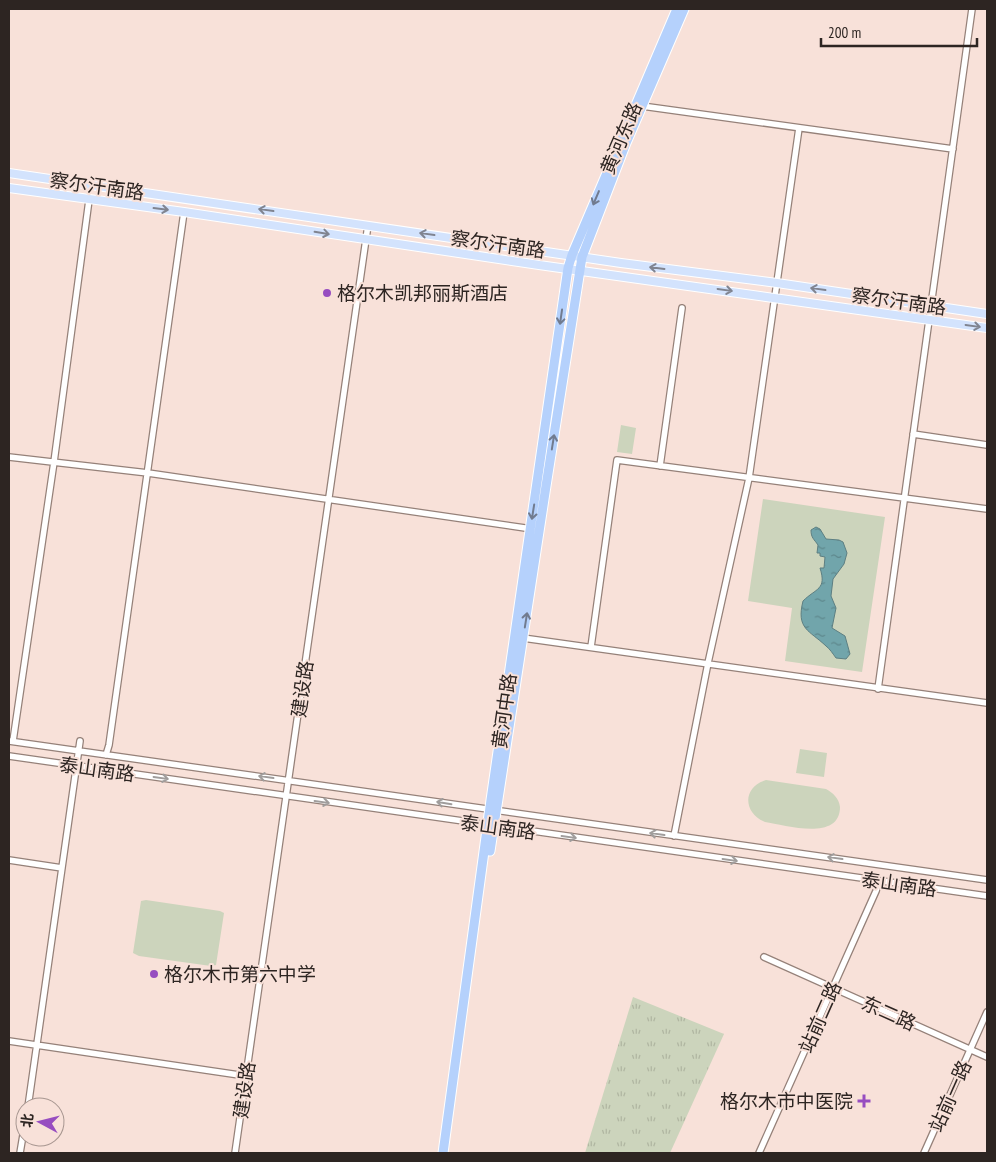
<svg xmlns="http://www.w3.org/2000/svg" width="996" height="1162" font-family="'PT Sans Narrow','Noto Sans SC',sans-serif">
  <defs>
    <pattern id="grass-tufts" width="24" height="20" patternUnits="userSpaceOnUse" patternTransform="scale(1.25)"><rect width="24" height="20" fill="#ccd4bc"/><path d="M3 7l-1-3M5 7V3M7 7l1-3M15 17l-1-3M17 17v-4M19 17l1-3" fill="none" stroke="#b0b6a1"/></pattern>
    <pattern id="water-ripples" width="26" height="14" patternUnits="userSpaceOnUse" patternTransform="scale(1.25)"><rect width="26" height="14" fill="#71a5ab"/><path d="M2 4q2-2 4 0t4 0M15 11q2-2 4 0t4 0" fill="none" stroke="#5d868b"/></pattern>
  </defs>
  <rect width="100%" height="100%" fill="#f8e1d9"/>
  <!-- grass -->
  <path fill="url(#grass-tufts)" d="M633,997l91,37 -54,119h-85z"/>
  <!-- park -->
  <path fill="#ccd4bc" d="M621,425l15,3 -4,26 -15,-2z
    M763,499l122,18 -23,155 -77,-11 7,-53 -44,-7z
    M800,749l27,4 -3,24 -28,-4z
    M766,780l60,9c7,4 13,9 14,18 0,35 -55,18 -75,15 -22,-9 -23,-35 1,-42z
    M146,900l74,11 4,2 -8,52 -5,1 -72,-10 -6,-3 8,-52z"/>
  <!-- water -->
  <path fill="url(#water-ripples)" stroke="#5d7f82" d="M816,527l4,2 6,10 13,1 4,2 4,11 -3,11 -11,15 -2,17 5,12 -4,20 13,8 5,18 -4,5 -10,-1c-3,-4 -6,-9 -10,-12 -17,-16 -30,-17 -23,-45 13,-13 24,-11 17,-33h4l1,-11 -5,-1v-3h-3l1,-8c-4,-6 -7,-7 -7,-15z"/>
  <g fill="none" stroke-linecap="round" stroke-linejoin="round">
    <defs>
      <path id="minor" d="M642,106l311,43
        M913,434l74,11
        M9,457l139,16 384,56
        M660,466l22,-158
        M523,638l464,65
        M591,647l26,-187 370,49
        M878,689l94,-680
        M9,741l978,139
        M13,741l41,-279 35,-262
        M106,755l3,-10 75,-533
        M9,756l978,140
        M674,836l34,-173 41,-185 50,-350
        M9,860l53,8
        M764,957l223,100
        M9,1041l237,35
        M28,1107l52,-366
        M20,1153l5,-30
        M235,1153l133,-928
        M759,1153l117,-262 3,-10
        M924,1153l63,-141"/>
      <path id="major" d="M9,173l612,90 156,20 210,31
        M9,188l175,24 355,53 448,63"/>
      <path id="highway" d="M490,851l56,-365 36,-229 44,-114 58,-134
        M443,1153l48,-353 77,-532 4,-13 105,-246"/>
    </defs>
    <!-- minor casing -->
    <use href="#minor" stroke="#958179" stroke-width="8"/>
    <!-- major casing -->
    <use href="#major" stroke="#fff" stroke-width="10"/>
    <!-- highway casing -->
    <use href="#highway" stroke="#fff" stroke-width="11"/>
    <!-- minor -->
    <use href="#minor" stroke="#fff" stroke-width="5.5"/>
    <!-- major -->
    <use href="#major" stroke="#d3e3fd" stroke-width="8"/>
    <!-- highway -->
    <use href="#highway" stroke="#b5d1fc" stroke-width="9"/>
  </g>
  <!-- one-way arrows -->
  <defs><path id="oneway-shaft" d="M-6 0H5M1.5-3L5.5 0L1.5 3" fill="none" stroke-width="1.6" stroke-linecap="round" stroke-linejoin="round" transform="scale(1.25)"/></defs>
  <g stroke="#717b8f">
    <use href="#oneway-shaft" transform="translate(596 198) rotate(113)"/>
    <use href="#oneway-shaft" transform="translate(561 317) rotate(98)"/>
    <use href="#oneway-shaft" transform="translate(553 442) rotate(-81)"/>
    <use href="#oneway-shaft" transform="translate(533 512) rotate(99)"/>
    <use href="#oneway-shaft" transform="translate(526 620) rotate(-81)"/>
  </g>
  <g stroke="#808490">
    <use href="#oneway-shaft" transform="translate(161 209) rotate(7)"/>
    <use href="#oneway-shaft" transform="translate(266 210) rotate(-172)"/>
    <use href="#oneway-shaft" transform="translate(322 233) rotate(9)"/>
    <use href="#oneway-shaft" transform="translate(427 234) rotate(-172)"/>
    <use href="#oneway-shaft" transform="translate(657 268) rotate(-173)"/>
    <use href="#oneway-shaft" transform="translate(818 289) rotate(-172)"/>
    <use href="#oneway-shaft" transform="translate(725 290) rotate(8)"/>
    <use href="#oneway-shaft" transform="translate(973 326) rotate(8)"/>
  </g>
  <g stroke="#a09d9c">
    <use href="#oneway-shaft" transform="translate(266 777) rotate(-172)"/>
    <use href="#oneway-shaft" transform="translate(161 778) rotate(8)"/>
    <use href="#oneway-shaft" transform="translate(322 802) rotate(8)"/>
    <use href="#oneway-shaft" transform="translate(444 803) rotate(-171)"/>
    <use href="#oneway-shaft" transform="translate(657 834) rotate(-172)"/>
    <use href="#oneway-shaft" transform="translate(569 837) rotate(8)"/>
    <use href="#oneway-shaft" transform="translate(835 858) rotate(-172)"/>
    <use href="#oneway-shaft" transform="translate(730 860) rotate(8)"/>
  </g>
  <!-- markers -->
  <g fill="#974dc0" stroke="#f8e1d9" stroke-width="2">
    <circle cx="327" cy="293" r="5"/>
    <circle cx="154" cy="974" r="5"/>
    <path d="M861.5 1093.5h5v5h5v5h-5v5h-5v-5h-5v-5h5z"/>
  </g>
  <g text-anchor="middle" stroke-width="4" stroke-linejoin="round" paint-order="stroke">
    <!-- street labels -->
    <g font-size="19" fill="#2d2522" stroke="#f8e1d9">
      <text transform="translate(621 138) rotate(-67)" y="7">黄河东路</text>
      <text transform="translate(97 186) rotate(8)" y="7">察尔汗南路</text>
      <text transform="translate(498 244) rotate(8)" y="7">察尔汗南路</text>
      <text transform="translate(899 301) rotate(8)" y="7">察尔汗南路</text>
      <text transform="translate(302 689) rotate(-82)" y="7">建设路</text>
      <text transform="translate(504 711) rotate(-82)" y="7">黄河中路</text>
      <text transform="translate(97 769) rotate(8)" y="7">泰山南路</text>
      <text transform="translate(498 827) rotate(8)" y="7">泰山南路</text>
      <text transform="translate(899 884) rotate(8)" y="7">泰山南路</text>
      <text transform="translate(889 1013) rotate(24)" y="7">东二路</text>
      <text transform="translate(820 1017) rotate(-66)" y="7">站前二路</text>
      <text transform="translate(244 1090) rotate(-82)" y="7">建设路</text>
      <text transform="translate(950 1096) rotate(-66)" y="7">站前一路</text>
    </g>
    <!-- poi labels -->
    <g font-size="19" fill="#2d2522" stroke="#f8e1d9" text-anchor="start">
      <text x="337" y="300">格尔木凯邦丽斯酒店</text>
      <text x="164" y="981">格尔木市第六中学</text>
      <text x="853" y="1108" text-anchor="end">格尔木市中医院</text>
    </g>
  </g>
  <!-- border -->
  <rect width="996" height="1162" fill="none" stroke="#2d2522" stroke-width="20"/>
  <!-- north arrow -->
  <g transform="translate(40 1122) rotate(277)"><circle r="24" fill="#f8e1d9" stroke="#a79690"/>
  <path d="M0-4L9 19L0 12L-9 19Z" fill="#974dc0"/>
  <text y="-8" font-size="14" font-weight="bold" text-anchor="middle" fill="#2d2522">北</text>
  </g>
  <!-- scale -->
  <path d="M821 38v8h156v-8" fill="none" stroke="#2d2522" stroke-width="2.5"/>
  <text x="828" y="38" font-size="15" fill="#2d2522" stroke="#f8e1d9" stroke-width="4" paint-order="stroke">200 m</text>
</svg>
